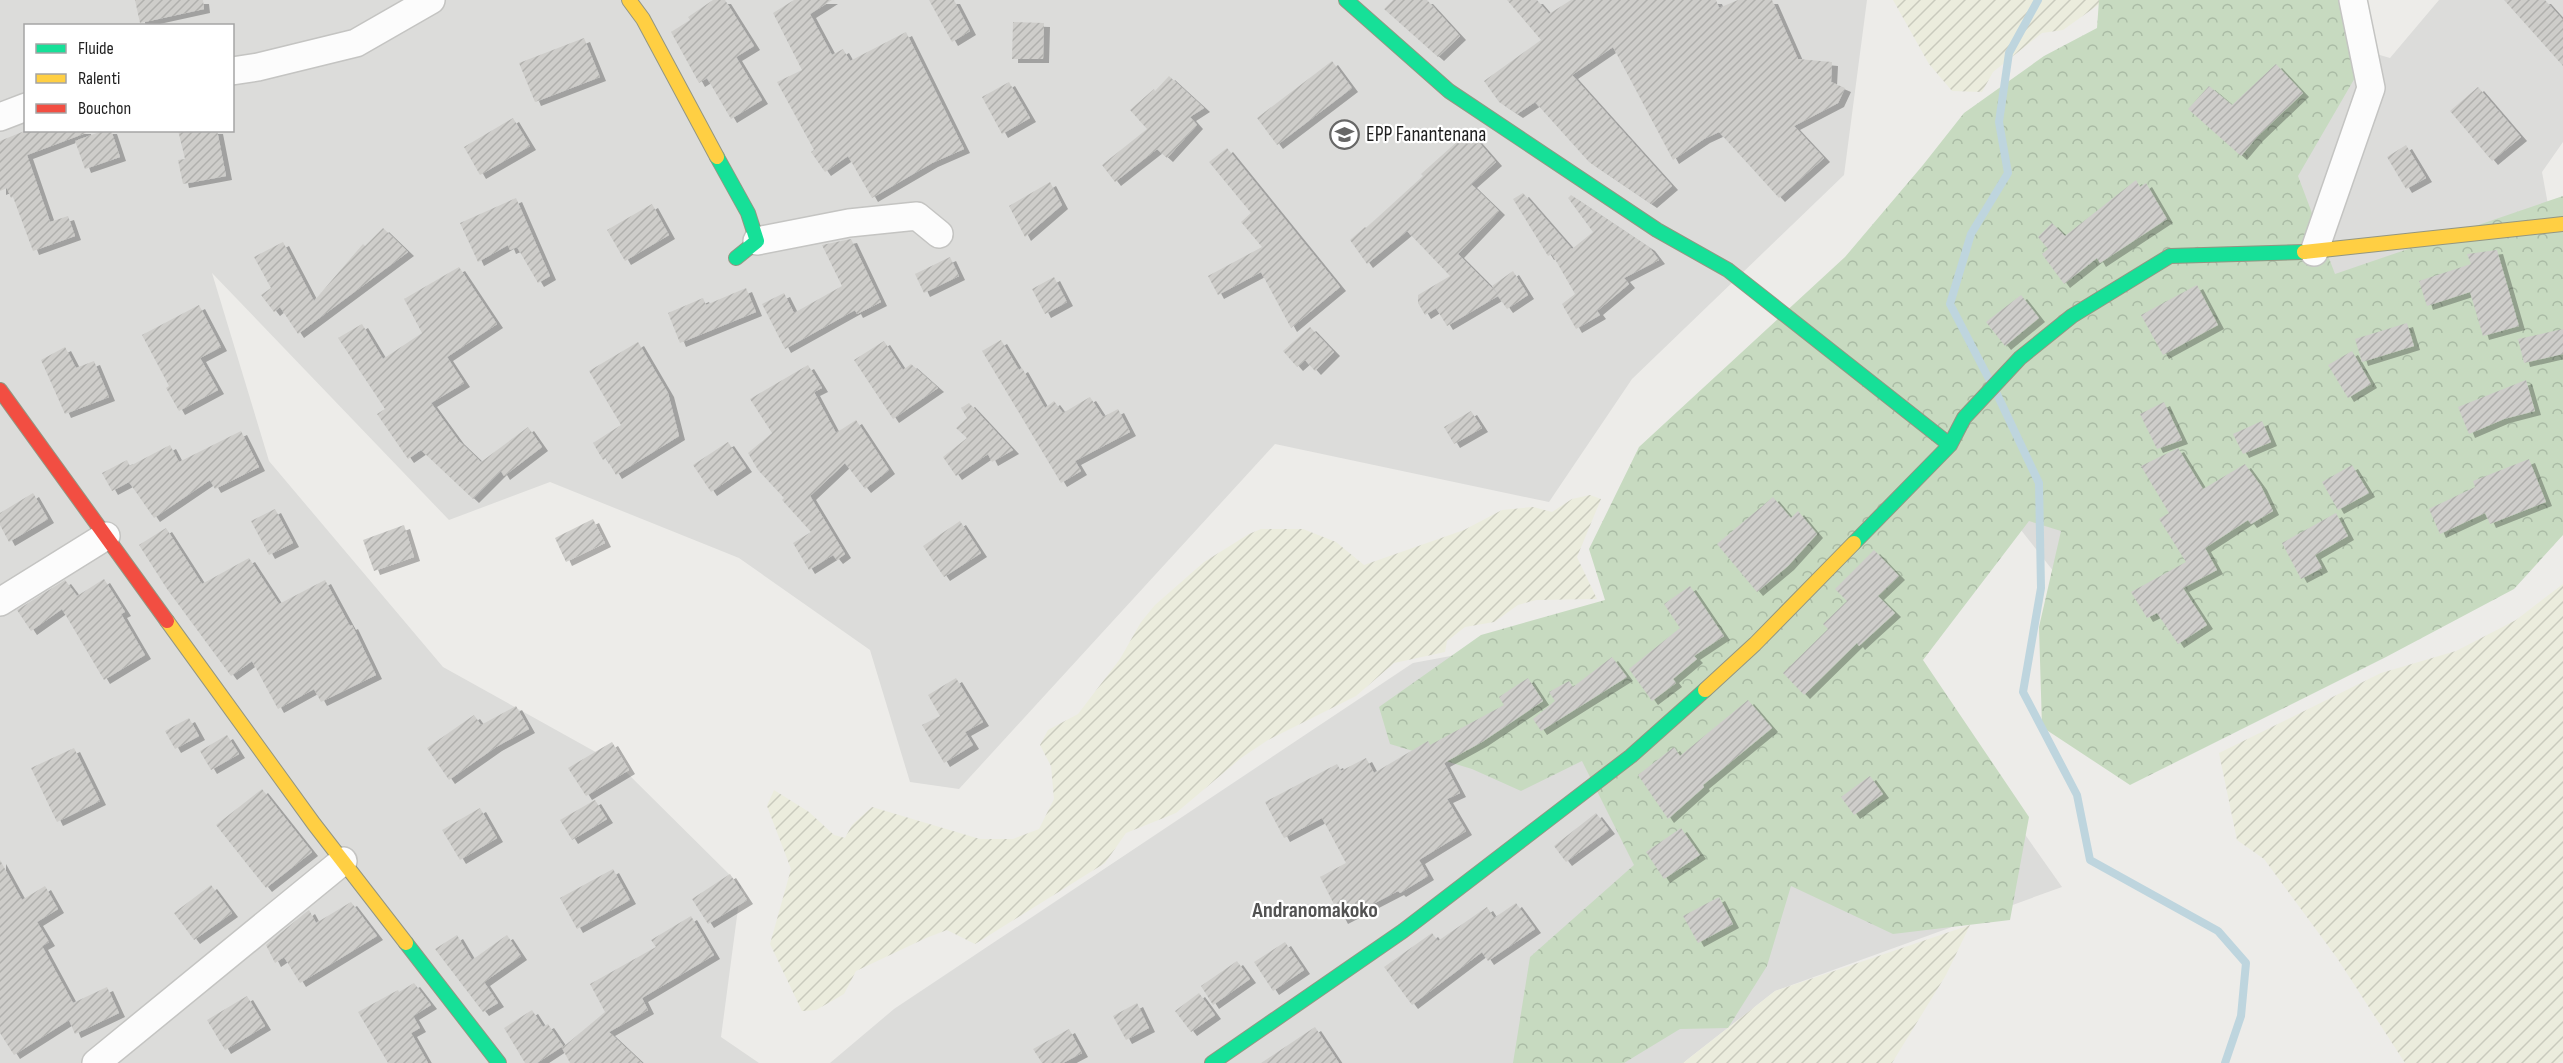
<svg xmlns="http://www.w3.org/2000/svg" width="2563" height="1063" font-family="'Sofia Sans Condensed',sans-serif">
  <defs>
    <pattern id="farmland-furrows" width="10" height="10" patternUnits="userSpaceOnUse" patternTransform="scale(1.5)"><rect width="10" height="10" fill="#ebecdd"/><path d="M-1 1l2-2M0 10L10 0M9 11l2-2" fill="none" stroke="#c9cabd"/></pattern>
    <pattern id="forest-crowns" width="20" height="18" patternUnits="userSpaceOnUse" patternTransform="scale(1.5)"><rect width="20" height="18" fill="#c7dac0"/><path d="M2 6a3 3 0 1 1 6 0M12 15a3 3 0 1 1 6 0" fill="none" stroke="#aabba5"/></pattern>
    <pattern id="building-hatch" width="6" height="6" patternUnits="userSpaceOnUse" patternTransform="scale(1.5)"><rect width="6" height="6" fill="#cecdca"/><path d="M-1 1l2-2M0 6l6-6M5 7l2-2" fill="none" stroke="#b0b0ad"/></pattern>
    <filter id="shadow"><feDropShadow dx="6" dy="4" stdDeviation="0" flood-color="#0004"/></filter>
  </defs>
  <rect width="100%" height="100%" fill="#edece9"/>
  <!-- residential -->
  <path fill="#dcdcda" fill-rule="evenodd" d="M0,0h1867l-23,175 -212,204 -83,123 -274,-58 -316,345 -49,-7 -40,-132 -131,-92 -189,-76 -101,38 -237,-247 57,188 174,206 176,98 122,121 -20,151 38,26h-759zM26,26h206v104h-206z
    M2439,0h124v142l-21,30 21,114 -421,398 -125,-159 -113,138 158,224 -287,104 -92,72h-853l64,-54 519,-346 204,-38 644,-605 129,38z"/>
  <!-- farmland -->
  <path fill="url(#farmland-furrows)" d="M1893,0h212l-42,30 -21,3 -49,39 -11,20 -30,-1 -23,-27z
    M1590,495l11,4 -24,58 20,42 -61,1 -18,5 -24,17 -29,5 -18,14 -2,11 -51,11 -38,33 -88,44 -27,18 -65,55 -50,20 -21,30 -130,81 -28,-14 -21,8 -70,33 -12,23 -28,16 -14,1 -32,-67 21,-75 -24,-63 7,-16 35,22 25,23 11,3 7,-13 20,-18 108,32h33l26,-10 15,-30 -3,-33 -11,-21 8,-15 30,-16 42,-55 21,-37 14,-17 49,-43 45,-28 12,-5h42l33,13 28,23 100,-35 38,-20 31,-3 19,5 20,-13z
    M2563,584v476l-5,3h-153l-68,-105 -73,-99 -27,-19 -18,-87 162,-80 75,-22 60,-31z
    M1970,925l-24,50 -54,88h-209l92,-72z"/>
  <!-- forest -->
  <path fill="url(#forest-crowns)" d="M2099,0h244l13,76 -58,100 37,98 228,-78v339l-49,54 -128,68 -256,128 -88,-58 -3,-100 22,-96 -32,-10 -106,139 106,157 -19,103 -117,14 -102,-48 -24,80 -39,62 -48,1 -56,34h-111l17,-106 104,-92 -52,-104 -61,30 -49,-22 -82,-25 -11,-37 102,-72 124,-35 -16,-51 50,-102 206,-190 78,-92 41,-52 80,-57 53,-28z"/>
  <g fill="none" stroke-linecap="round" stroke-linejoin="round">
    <!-- stream -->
    <path stroke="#bed5de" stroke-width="8" d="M1990,381l-40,-77 21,-70 37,-61 -9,-51 10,-69 29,-53
      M1996,392l43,91 2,105 -18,104 54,103 13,65 128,71 28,32 -5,53 -16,47"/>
  </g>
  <!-- building -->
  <path fill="url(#building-hatch)" filter="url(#shadow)" d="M135,0h68l1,9 -64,14z
    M713,0h12l29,46 -18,11 26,43 -31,19 -24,-41 -8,5 -28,-51 19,-12 -2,-3z
    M794,0h38l-22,14 22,41 11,-6 7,12 56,-29 58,117 -32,14 -60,35 -24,-42 -23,16 -14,-20 3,-2 -37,-68 25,-12 -29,-57z
    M929,0h25l16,31 -18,11z
    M1393,0h34l33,36 -22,21 -54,-48z
    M1507,0h30l12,14 22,-14h145l3,8 19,-8h34l26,59 34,3 -1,20 14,6 -7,15 -44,23 30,32 -45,40 -60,-66 -15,7 -31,21 -60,-113 -41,28 100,111 -21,18 -62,-42 -54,-60 -18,12 -18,-12 -15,-21 57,-41z
    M2504,0h41l18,20v46z
    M1013,22l31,1 -1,36h-31z
    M584,38l16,39 -65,25 -16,-39z
    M1332,61l20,27 -75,57 -20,-27z
    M2276,64l27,29 -46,44 -16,19 -53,-47 21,-23 23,19z
    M1169,76l35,32 -14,9 7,8 -30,33 -10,-9 -42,33 -13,-17 45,-36 -17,-19 24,-21 1,2z
    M1009,82l21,36 -28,16 -20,-37z
    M2478,87l43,50 -29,24 -42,-50z
    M513,118l17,28 -50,29 -16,-28z
    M27,130h58l1,3 -59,22 23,67 18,-6 7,20 -42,15 -20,-54 -2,1 -4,-10 -7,3v-50z
    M105,130h6l9,27 -35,12 -10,-28z
    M178,130h39l9,46 -43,8 -5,-24 7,-1z
    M1469,131l27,31 -25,22 28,27 -41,43 40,40 -6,-8 21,-15 15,24 -21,14 -9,-13 -51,30 -11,-18 -11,7 -7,-12v-8l32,-19 -43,-45 -40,33 -17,-24 15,-13 1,1 57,-52 -2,-2z
    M2406,145l20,33 -20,11 -19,-32z
    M1227,148l113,139 -49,41 -30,-56 -43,23 -10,-19 54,-29 -21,-25 10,-9 -42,-51z
    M2136,180l4,7 6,-4 21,36 -67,44 -3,-5 -33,26 -22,-30 6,-5 -10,-12 14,-14 13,13z
    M1050,182l12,23 -37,32 -16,-31z
    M1523,193l49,56 21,-17 -25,-34 3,-3 78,52 10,13 -35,18 5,6 -32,27 3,4 -24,14 -14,-25 13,-10 -23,-40 -4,2 -35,-57z
    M516,198l34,78 -12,7 -21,-36 -7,3 -2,-5 -30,17 -18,-39z
    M652,204l17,31 -44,26 -18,-31z
    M383,228l25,24 -110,82 -18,-27 -6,5 -13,-17 10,-7 -17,-31 29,-15 31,59 49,-57 2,2z
    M851,239l30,63 -24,12 -2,-4 -70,39 -23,-45 22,-11 10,20 48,-27 -20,-41z
    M2497,250l22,76 -36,10 -13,-44 -43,14 -8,-25 52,-17 -4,-10z
    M950,257l9,19 -35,17 -9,-19z
    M459,267l38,57 -50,33 17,26 -33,20 27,37 23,22 47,-35 14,20 -38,29 -3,-5 -28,28 -52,-49 -13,9 -31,-45 8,-5 -47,-71 24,-14 21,35 39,-26 -18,-34z
    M1054,277l13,25 -22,12 -13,-25z
    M2197,285l21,40 -55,30 -22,-40z
    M746,288l10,24 -76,31 -12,-30 35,-15 3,7z
    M2021,295l18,23 -34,28 -19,-24z
    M199,305l22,42 -21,11 18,32 -39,21 -13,-23 3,-2 -27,-51z
    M2407,323l7,23 -52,16 -7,-23z
    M1310,327l24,25 -19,19 -10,-11 -8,7 -14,-16z
    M2563,329v25l-39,9 -6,-24z
    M1001,340l18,30 3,-2 23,40 9,-7 9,12 27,-16 13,20 15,-8 12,23 -55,29 6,10 -20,12 -79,-132z
    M884,341l19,29 8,-6 27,24 -45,31 -39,-59z
    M638,342l30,51 11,43 -63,39 -10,-17 -3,2 -10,-17 28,-18 -32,-54z
    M65,347l11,21 18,-7 15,36 -44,17 -24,-54z
    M2352,351l19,33 -23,14 -20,-33z
    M808,365l14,23 -8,4 22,41 20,-13 33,50 -24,19 -20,-26 -35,33 35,58 -8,6 -4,-5 -24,15 -16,-27 18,-11 -29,-32 2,-2 -26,-28 -10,-17 24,-20 -22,-34z
    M2526,380l9,31 -31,8 -35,15 -11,-27z
    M2164,402l18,38 -25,9 -17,-35z
    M969,403l44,47 -21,12 -4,-8 -32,22 -13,-19 24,-19 -11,-10 11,-10 -6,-10z
    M1471,411l11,17 -28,16 -10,-17z
    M2262,421l9,21 -28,12 -10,-20z
    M241,431l18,36 -44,22 -5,-9 -56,38 -25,-36 -17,9 -10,-18 25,-13 3,6 40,-21 9,17z
    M728,442l18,26 -35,24 -18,-27z
    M2178,448l25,41 42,-25 16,22 12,25 -22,13 -3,-4 -43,28 12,22 -34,18 24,37 -29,19 -21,-31 -10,5 -16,-26 55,-30 -27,-43 10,-6 -28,-47z
    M2529,459l17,43 -56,22 -5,-11 -45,21 -11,-25 46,-22 -2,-6z
    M2352,465l17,28 -31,17 -16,-28z
    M33,493l15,26 -39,23 -9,-17v-12z
    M1773,497l18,21 7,-7 19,23 -29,32 -31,26 -40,-48z
    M275,509l18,34 -24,12 -18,-34z
    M2336,513l12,23 -33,19 7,13 -21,11 -19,-36z
    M593,519l12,24 -39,19 -11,-24z
    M960,521l21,32 -37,24 -21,-31z
    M404,525l10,32 -40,14 -11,-31z
    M166,528l36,56 47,-26 30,46 46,-24 25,46 2,-1 24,50 -55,27 -7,-13 -36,20 -26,-48 -21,15 -64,-87 -28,-44z
    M1874,550l25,26 -21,20 17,17 -36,33 -2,-3 -53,52 -21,-22 45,-44 -5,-5 24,-23 -12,-12z
    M104,579l21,33 -4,2 24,41 -41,25 -42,-71 -31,22 -14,-21 48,-30 12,16z
    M1690,586l34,50 -30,20 3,3 -24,20 3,4 -24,18 -23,-32 51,-41 -16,-24z
    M1612,657l15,20 -86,54 -8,-12 22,-18 -6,-9 20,-11 4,6z
    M956,678l27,44 -18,10 8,13 -29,18 -22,-38 18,-9 -12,-21z
    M1528,678l15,23 -61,41 -38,21 16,30 -13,6 19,32 -47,29 9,16 -28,17 -2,-2 -56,29 -22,-43 26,-14 -24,-45 -38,20 -19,-36 72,-38 4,7 25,-13 8,15 54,-32 2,4 74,-40 -5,-8z
    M1748,700l24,28 -69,57 1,2 -36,32 -30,-44 36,-28 6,9z
    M516,706l13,23 -33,18 -47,33 -22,-32 47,-33 7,10z
    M189,718l10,18 -24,13 -10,-18z
    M227,735l12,19 -28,16 -11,-19z
    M612,742l17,28 -43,26 -18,-28z
    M74,748l26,53 -43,21 -26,-54z
    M1870,776l13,18 -29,21 -13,-18z
    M262,789l50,63 -46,36 -50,-63z
    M595,800l12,19 -35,21 -12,-20z
    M480,808l17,30 -37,22 -18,-30z
    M1596,813l13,17 -43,32 -12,-16z
    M1681,828l19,27 -36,24 -18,-27z
    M0,860l22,40 23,-14 13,23 -21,13 12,20 -7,4 31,57 34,-16 12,26 -44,21 -6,-14 -55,35 -14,-22z
    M613,869l17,31 -53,29 -17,-31z
    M730,874l17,26 -39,24 -16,-25z
    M211,885l21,28 -38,27 -20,-27z
    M1719,897l14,27 -35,19 -15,-27z
    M351,902l26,34 -77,47 -16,-26 -9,6 -9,-18 39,-32 4,-3 7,13z
    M1516,903l19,26 -47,32 -6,-9 -70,53 -28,-38 48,-34 6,8 49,-34 7,11z
    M691,916l23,39 -72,43 6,12 -39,22 33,31h-72l-8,-15 43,-36 -15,-28 66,-37 -5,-7z
    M457,935l15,25 35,-25 14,21 -37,26 14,21 -15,9 -48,-63z
    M1285,942l19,28 -31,21 -19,-29z
    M1237,961l13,18 -37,26 -12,-19z
    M414,983l17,22 -18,11 7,12 -9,5 17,30h-40l-30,-51 40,-22 1,2z
    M1199,993l16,22 -24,17 -16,-21z
    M247,996l18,30 -40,24 -18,-30z
    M1137,1003l12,25 -23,12 -13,-24z
    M532,1010l11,17 5,-3 15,22 -26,17h-12l-21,-35z
    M1315,1027l24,36h-78z
    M1069,1029l13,24 -19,10h-21l-9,-14z"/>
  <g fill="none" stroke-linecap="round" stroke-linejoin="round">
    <defs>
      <path id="street" d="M232,71l26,-4 98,-24 75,-43
        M0,117l26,-10
        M757,241l92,-18 68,-7 22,18
        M2314,252l57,-164 -18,-88
        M0,602l106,-66
        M96,1063l247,-202"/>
      <path id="fast" d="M1346,0l103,91 208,139 71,40 222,175
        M717,157l31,56 9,28 -21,17
        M1854,543l96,-98 14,-27 56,-60 52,-42 98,-60 134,-4
        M406,943l93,120
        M1212,1063l191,-132 228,-175 74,-66"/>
      <path id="slow" d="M629,0l14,19 74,138
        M2304,252l259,-28
        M167,621l147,203 92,119
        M1705,690l50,-46 99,-101"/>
      <path id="jam" d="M0,390l167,231"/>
    </defs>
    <!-- street casing -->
    <use href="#street" stroke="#c4c4c2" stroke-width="30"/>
    <!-- fast casing -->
    <use href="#fast" stroke="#939682" stroke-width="16"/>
    <!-- slow casing -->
    <use href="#slow" stroke="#939682" stroke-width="16"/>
    <!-- jam casing -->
    <use href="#jam" stroke="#939682" stroke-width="16"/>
    <!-- street -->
    <use href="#street" stroke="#fcfcfc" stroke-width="27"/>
    <!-- fast -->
    <use href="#fast" stroke="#16e098" stroke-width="14"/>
    <!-- slow -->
    <use href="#slow" stroke="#ffcf43" stroke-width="14"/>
    <!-- jam -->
    <use href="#jam" stroke="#f24e42" stroke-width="14"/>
  </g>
  <!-- icons -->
  <defs>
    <symbol id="school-ring" viewBox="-11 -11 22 22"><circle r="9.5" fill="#fff" stroke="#676766" stroke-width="1.5"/><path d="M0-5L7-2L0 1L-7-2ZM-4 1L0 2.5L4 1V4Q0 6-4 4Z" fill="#676766"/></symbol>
  </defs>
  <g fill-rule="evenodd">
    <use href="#school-ring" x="1328" y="118" width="33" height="33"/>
  </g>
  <g text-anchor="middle" stroke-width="4.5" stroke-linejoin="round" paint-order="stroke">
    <!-- poi labels -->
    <g font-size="21" fill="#1f1f1f" stroke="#fff" text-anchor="start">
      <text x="1366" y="141">EPP Fanantenana</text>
    </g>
    <!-- neighbourhood labels -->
    <g font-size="22" font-weight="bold" fill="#525252" stroke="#fff">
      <text x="1315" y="917">Andranomakoko</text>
    </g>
  </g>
  <!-- legend -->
  <rect x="24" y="24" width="210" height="108" fill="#ffffff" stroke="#a5a5a5" stroke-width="1.5"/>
  <rect x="36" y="44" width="30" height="9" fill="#16e098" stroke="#a5a5a5" stroke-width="1.5"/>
  <text x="78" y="54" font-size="18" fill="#1f1f1f">Fluide</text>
  <rect x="36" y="74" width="30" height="9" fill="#ffcf43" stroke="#a5a5a5" stroke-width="1.5"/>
  <text x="78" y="84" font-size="18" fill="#1f1f1f">Ralenti</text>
  <rect x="36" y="104" width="30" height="9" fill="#f24e42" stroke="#a5a5a5" stroke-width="1.5"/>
  <text x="78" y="114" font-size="18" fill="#1f1f1f">Bouchon</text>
</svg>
